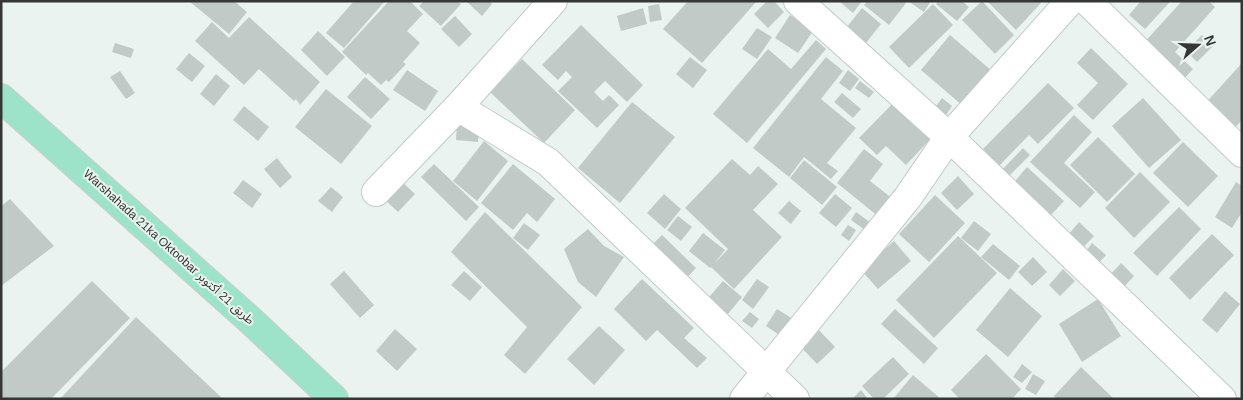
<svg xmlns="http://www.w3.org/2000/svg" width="1243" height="400" font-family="Arial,'Noto Sans Arabic',sans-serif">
  <rect width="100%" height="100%" fill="#ebf3f0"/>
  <!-- building -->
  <path fill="#c1cac6" d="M189,1h45l13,11 -18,22z
    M354,1h31l-41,47 -18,-15z
    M389,1h21l13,13 -16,17 13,12 -17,19 3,2 -17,18 -3,-2 -5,5 -13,-12 -2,2 -24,-23z
    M424,1h34l3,3 -20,22 -22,-20z
    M466,1h23l3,3 -10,12z
    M688,1h69l-55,62 -39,-34z
    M767,1h7l10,11 -16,16 -14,-14z
    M839,1h23l-9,12z
    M867,1h36l3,2 -17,22 -25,-20z
    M908,1h23l-7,11z
    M938,1h24l7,6 -12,14 -21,-17z
    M982,1l32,34 -19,19 -33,-34z
    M987,1h52l2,2 -25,27z
    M1141,1h27l1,2 -24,26 -16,-14z
    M1182,1h27l6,6 -40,45 18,17 -12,13 -40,-36z
    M659,4l3,16 -12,2 -2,-16z
    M933,4l20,21 -44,43 -20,-21z
    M643,8l4,16 -26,7 -4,-15z
    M862,8l19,16 -15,19 -19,-16z
    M790,15l23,16 -15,22 -23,-15z
    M455,16l17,18 -13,13 -18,-18z
    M249,17l71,65 -20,23 -4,-6 -2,2 -35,-32 -15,16 -49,-44 17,-19 17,16z
    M581,25l62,60 -16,17 -22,-21 -11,11 9,9 6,-6 10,10 -22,23 -39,-37 14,-14 -6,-6 -8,9 -16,-15z
    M757,28l15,9 -15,22 -15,-10z
    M318,31l27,26 -18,19 -26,-26z
    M950,35l42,36 -29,35 -42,-36z
    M1202,35l11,11 -16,16 -11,-11z
    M816,40l10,9 -79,94 -34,-29 55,-65 23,20z
    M115,43l19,6 -3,9 -19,-6z
    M1091,48l37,36 -35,36 -16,-15 21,-22 -21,-20z
    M189,53l16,13 -13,16 -16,-13z
    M690,57l17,13 -14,18 -17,-14z
    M826,57l17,14 -22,28 35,29 -29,35 11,8 -7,8 -27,-22 -15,20 -36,-29z
    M522,59l53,51 -31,33 -54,-51z
    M1242,63v57l-11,12 -28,-26z
    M407,70l31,21 -13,20 -32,-21z
    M848,70l11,9 -9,12 -11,-8z
    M120,71l15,22 -9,6 -16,-22z
    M216,74l14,12 -16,20 -14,-12z
    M365,77l25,22 -19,20 -24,-22z
    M860,81l14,11 -5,6 -14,-10z
    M1048,83l26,25 -36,36 -9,-9 -30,31 -16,-17z
    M326,89l46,37 -31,38 -46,-37z
    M842,93l19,16 -8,9 -19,-16z
    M899,97l38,35 -31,33 -20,-19 -9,9 -18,-17z
    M942,98l10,8 -11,17 -11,-8z
    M1143,98l38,42 -32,28 -37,-42z
    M632,102l43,35 -55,66 -42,-35z
    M244,106l25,21 -11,14 -25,-21z
    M1074,115l18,17 -28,31 31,29 -15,16 -50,-46z
    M457,122l22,2 -1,18 -22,-2z
    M1098,137l37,37 -28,28 -37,-37z
    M484,141l24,20 -31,40 -24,-20z
    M1183,142l35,34 -30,31 -35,-34z
    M1023,148l7,7 -24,24 -6,-7z
    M864,149l19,15 -13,17 23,18 -14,18 -42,-34z
    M277,158l15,19 -12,11 -16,-19z
    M732,159l18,16 8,-9 20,18 -25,26 29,27 -48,52 -23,-22 -1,1 -21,-17 14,-18 22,17 -12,15 15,-16 -43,-41z
    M804,160l33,27 -15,18 -32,-27z
    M434,164l45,43 -13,14 -45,-44z
    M513,164l42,35 -18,23 -10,-9 -14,17 -32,-27z
    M1027,167l37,34 -24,26 -36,-33z
    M1140,172l30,30 -36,36 -29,-30z
    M958,176l16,18 -17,16 -16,-17z
    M399,179l16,15 -17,18 -15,-14z
    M243,180l19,14 -10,14 -19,-15z
    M1236,182l6,4v26l-10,16 -17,-11z
    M331,187l12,10 -11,15 -14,-11z
    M664,194l17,15 -16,20 -18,-16z
    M835,194l17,14 -16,19 -17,-14z
    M935,195l30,28 -36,39 -30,-28z
    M10,199l44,47 -53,40v-80z
    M789,201l12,10 -10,13 -13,-11z
    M1179,207l22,22 -44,47 -24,-23z
    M485,212l97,95 -57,67 -21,-19 23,-28 -76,-75z
    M856,212l15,11 -6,7 -14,-10z
    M678,216l14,11 -11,14 -14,-11z
    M974,221l17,13 -13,17 -17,-13z
    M1079,222l15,14 -16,17 -14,-13z
    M524,223l16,12 -12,15 -15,-12z
    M848,225l8,5 -7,11 -8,-6z
    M588,229l16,17 20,11 -28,40 -18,-15 -14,-33z
    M1212,234l22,21 -44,45 -21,-22z
    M662,235l34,33 -16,17 -34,-34z
    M958,236l39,37 -63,65 -38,-38z
    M894,241l17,20 -33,28 -17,-19z
    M1092,243l14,12 -9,10 -13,-11z
    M993,244l27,22 -11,14 -28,-23z
    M1033,257l14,15 -15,14 -14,-14z
    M1121,263l13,13 -11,12 -14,-12z
    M1063,269l12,12 -15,15 -11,-11z
    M344,271l30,34 -14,13 -30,-34z
    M464,271l18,16 -12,14 -19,-16z
    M642,279l52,49 -10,10 23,20 -10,10 -40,-38 -11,11 -32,-32z
    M757,279l12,8 -16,22 -11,-9z
    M92,281l38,37 -79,81h-50v-27z
    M723,281l19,16 -19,23 -19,-17z
    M1010,288l32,28 -34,41 -32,-27z
    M1225,291l15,13 -23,29 -15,-13z
    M1098,299l23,37 -39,26 -23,-38z
    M777,309l24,15 -11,18 -24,-16z
    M895,309l43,39 -14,16 -43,-40z
    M750,312l9,7 -7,9 -10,-7z
    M136,317l87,82h-163z
    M599,326l26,24 -31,35 -27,-26z
    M817,328l18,19 -18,17 -18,-19z
    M395,329l22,20 -20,22 -21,-20z
    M986,354l35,35 -9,10h-52l-9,-9z
    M893,357l16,17 -26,25h-9l-12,-13z
    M1022,364l10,8 -10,11 -9,-6z
    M1081,367l32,31 -1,1h-56l-2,-3z
    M1033,374l12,7 -9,14 -11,-6z
    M913,375l28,24h-48z
    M861,390l7,9h-16z"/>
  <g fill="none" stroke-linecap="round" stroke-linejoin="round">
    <defs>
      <path id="minor" d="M798,1l151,136 273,262
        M1087,1l155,152
        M458,107l90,55 247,237
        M376,192l82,-85 95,-106
        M744,399l164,-202 41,-60 121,-136"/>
      <path id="major" d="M1,98l248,221 85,80"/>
    </defs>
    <!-- minor casing -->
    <use href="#minor" stroke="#c2cac6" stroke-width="30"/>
    <!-- major casing -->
    <use href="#major" stroke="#cecfcf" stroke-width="30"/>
    <!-- minor -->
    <use href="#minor" stroke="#fff" stroke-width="28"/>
    <!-- major -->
    <use href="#major" stroke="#9de3ca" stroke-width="28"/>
  </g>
  <g text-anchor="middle" stroke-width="4" stroke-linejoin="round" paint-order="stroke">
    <!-- street labels -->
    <g font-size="12" fill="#343736" stroke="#ebf3f0">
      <text transform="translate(169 247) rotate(42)" y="4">Warshahada 21ka Oktoobar طريق 21 أكتوبر</text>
    </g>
  </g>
  <!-- border -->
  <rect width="1243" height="400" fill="none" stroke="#343736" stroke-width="5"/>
  <!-- north arrow -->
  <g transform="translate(1198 45) rotate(70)" stroke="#ebf3f0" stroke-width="4" paint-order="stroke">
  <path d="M0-4L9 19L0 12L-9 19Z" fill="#343736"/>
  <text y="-8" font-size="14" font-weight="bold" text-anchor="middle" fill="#343736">N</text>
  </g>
</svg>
